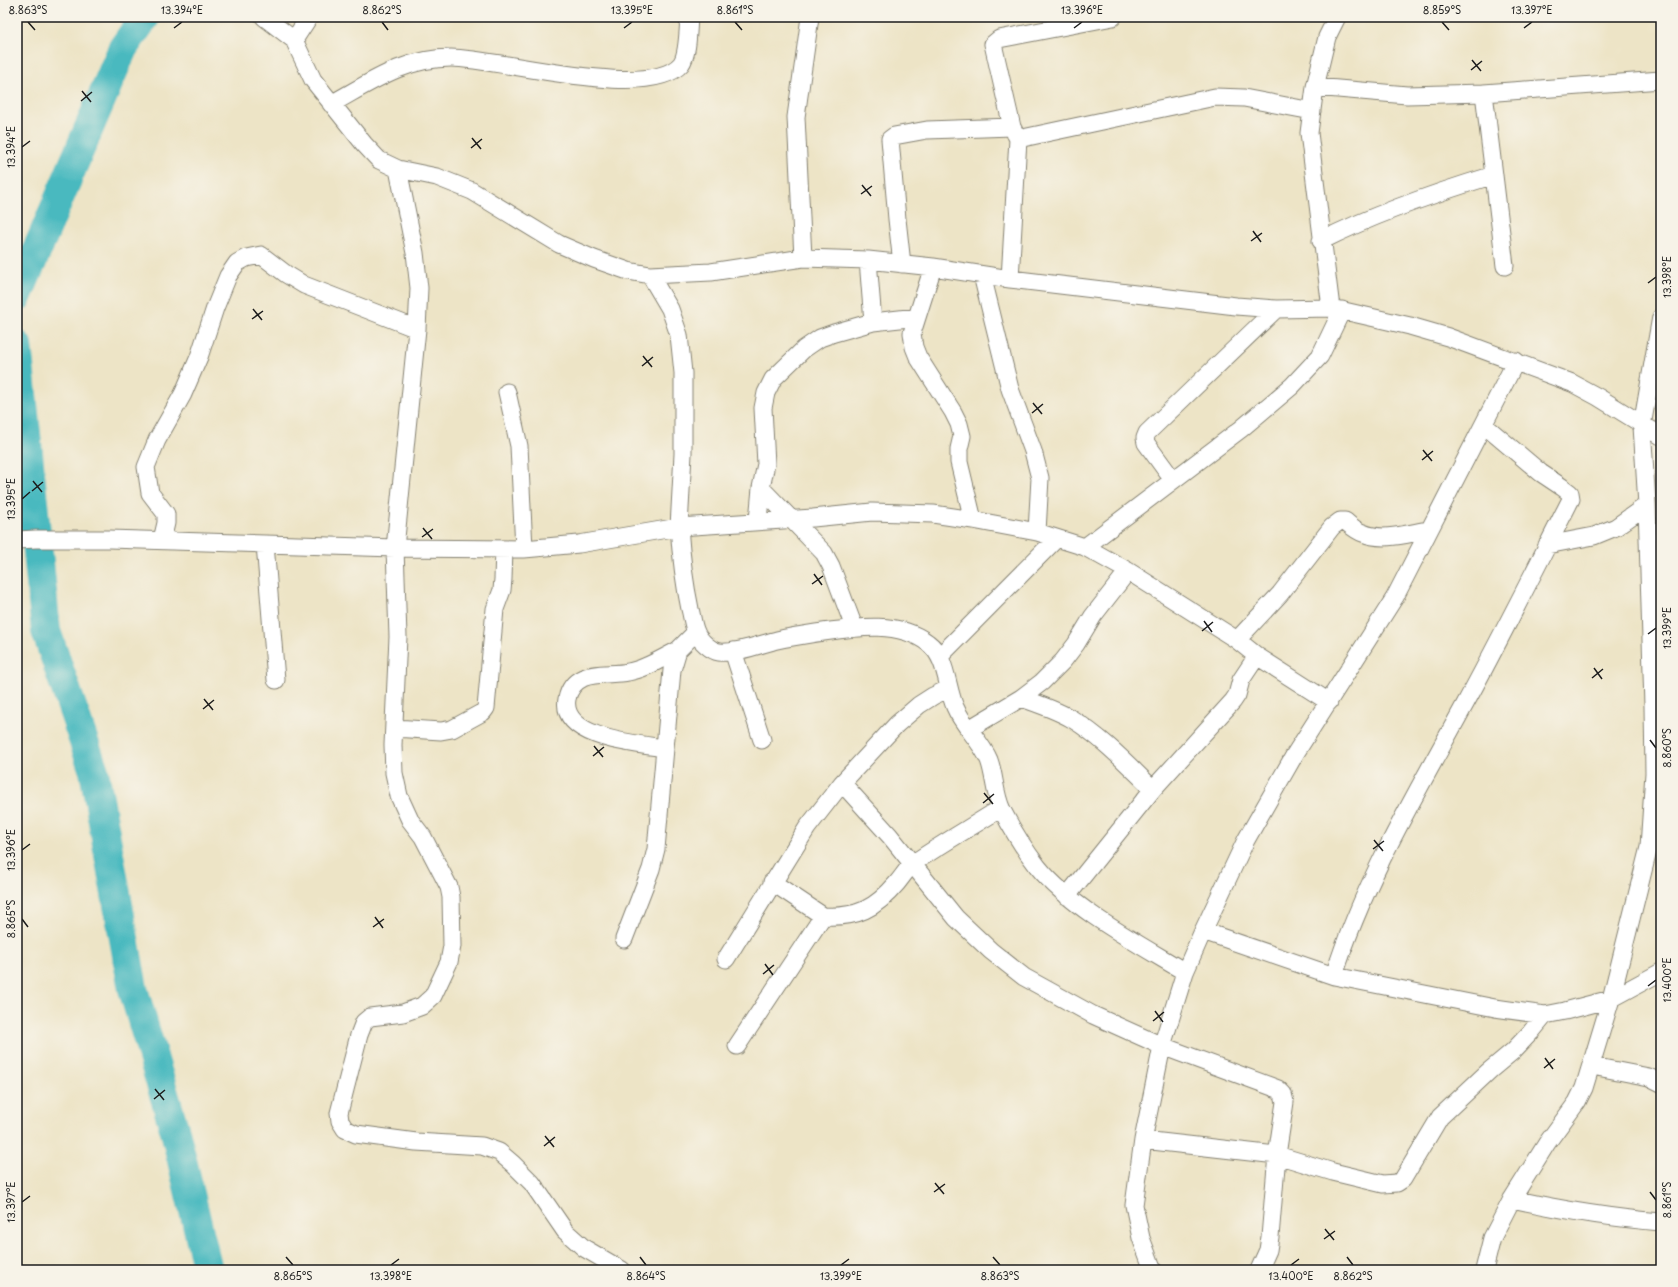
<svg xmlns="http://www.w3.org/2000/svg" width="1678" height="1287" font-family="'Playpen Sans',sans-serif">
  <rect width="100%" height="100%" fill="#f7f3e8"/>
  <filter id="ink" filterUnits="userSpaceOnUse"><feTurbulence type="fractalNoise" baseFrequency=".025" numOctaves="2"/><feDisplacementMap in="SourceGraphic" scale="8" xChannelSelector="R" yChannelSelector="G"/><feConvolveMatrix kernelMatrix="1 2 1 2 8 2 1 2 1" color-interpolation-filters="sRGB"/></filter>
  <filter id="wash" filterUnits="userSpaceOnUse"><feTurbulence type="fractalNoise" baseFrequency=".012" numOctaves="4" result="noise"/><feDisplacementMap in="SourceGraphic" scale="16" xChannelSelector="R" yChannelSelector="G"/><feGaussianBlur stdDeviation="0.9" result="paint"/><feColorMatrix in="noise" values="0 0 0 0 0 0 0 0 0 0 0 0 0 0 0 0 0 1.4 0 .05"/><feComposite in="paint" operator="in"/></filter>
  <g filter="url(#wash)">
    <rect width="100%" height="100%" fill="#ede4c6"/>
    <g fill="none" stroke-linecap="round" stroke-linejoin="round">
      <!-- river -->
      <path stroke="#49b9bf" stroke-width="30" d="M17,297l106,-249 22,-31
        M17,345l29,286 48,140 39,218 43,146 32,135"/>
    </g>
  </g>
  <g filter="url(#ink)">
    <g fill="none" stroke-linecap="round" stroke-linejoin="round">
      <defs>
        <path id="minor" d="M264,17l30,23 19,40 51,64 15,16 19,9 39,8 35,14 87,53 35,15 34,12 22,4 61,-3 92,-14 65,2 65,7 77,12 226,27 40,3 55,-1 79,18 38,11 124,46 26,14 63,39
          M294,40l15,-23
          M1315,87l92,8 77,-2 177,-13
          M1484,93l21,173
          M331,104c40,-22 73,-46 120,-46 47,0 198,44 230,6 7,-9 7,-35 8,-47
          M1018,139l197,-42 29,1 68,13
          M398,169l17,84 4,35 -2,41 -22,219 3,89 -5,108 1,28 5,23 11,24 13,17 26,50 2,10 1,49 -3,16 -16,34 -11,10 -19,7 -33,4 -6,5 -5,13 -20,78 1,8 5,8 11,5 60,8 66,4 17,6 14,12 19,19 33,48 19,17 38,22
          M1321,241c55,-28 114,-48 173,-66
          M803,258l-7,-141 14,-100
          M868,260l5,62
          M902,264l-5,-45 -7,-80 4,-3 33,-6 85,-3
          M933,267l-21,66 2,14 4,10 35,55 6,12 3,12 -3,13v13l14,58
          M982,275l28,114 23,62 7,27 -3,54
          M1010,279l8,-140 -6,-12 -19,-83 6,-5 114,-22
          M1331,308l-22,-175 6,-46 12,-50 10,-20
          M507,392l12,54 5,103
          M1173,480l-27,-37 -1,-5 2,-5 129,-124
          M761,488l63,65 7,13 23,61
          M758,521l3,-33 5,-24 -3,-56 3,-15 7,-14 31,-30 16,-11 14,-5 39,-11 44,-5
          M17,540l19,-1h73l286,9 129,1 55,-5 100,-17 4,-73v-81l-4,-38 -9,-26 -20,-34
          M162,540l4,-17v-9l-16,-21 -4,-26 11,-27 26,-46 16,-37 16,-49 13,-32 9,-13 9,-5 15,-3 25,19 18,11 113,44
          M265,544l11,136
          M1547,545l47,-9 22,-9 31,-22
          M1085,547l156,-118 51,-43 28,-30 22,-46
          M1237,640l43,-46 52,-67 8,-6h5c5,4 11,10 18,12 20,9 46,0 66,-3
          M733,651l29,89
          M940,656l116,-117
          M1021,698c18,6 35,12 51,21 31,19 55,45 81,70
          M394,728l47,3 11,-2 31,-17 3,-4 9,-99 7,-19 1,-11 1,-30
          M969,729l52,-31 21,-16 21,-21 13,-17 17,-28 35,-45
          M665,748c-26,-4 -105,-9 -98,-49 2,-10 7,-17 16,-21 12,-6 32,-3 45,-6 18,-3 34,-14 50,-22
          M842,783l48,53 66,82 35,33 33,26 69,38 69,31 116,43 5,5 2,8 -8,53 -7,82 -2,13 -9,20
          M1067,896l86,-107 80,-88 4,-6 4,-15 16,-24
          M823,916c34,2 52,-7 74,-33 6,-7 11,-16 18,-21 28,-19 58,-36 86,-54
          M1203,931l131,45c30,-95 82,-182 130,-270 37,-68 72,-138 107,-207l-1,-6 -8,-6 -21,-14 -57,-48
          M624,939l27,-70 5,-20 16,-179 6,-20 18,-18
          M726,959l81,-131 35,-45 55,-59 22,-19 14,-9 15,-7
          M1185,972c-46,-28 -113,-63 -147,-105 -14,-18 -26,-38 -36,-57 -8,-17 -7,-34 -13,-50 -8,-19 -26,-34 -34,-53 -9,-21 -8,-50 -27,-64 -31,-24 -76,-15 -112,-10 -13,2 -26,4 -39,7 -16,4 -41,14 -58,12 -8,-1 -20,-12 -23,-20 -3,-6 -4,-16 -6,-23 -6,-28 -9,-54 -11,-82l134,-9 59,-6 61,2 40,6 64,12 48,15 43,24 109,69 20,16 72,46
          M1334,976l161,32 50,7 20,-4 46,-12 50,-27
          M737,1046l86,-130 -51,-34
          M1592,1066l57,11 12,6
          M1143,1140l134,15 56,17 50,12 14,-1 6,-4 37,-62 49,-46 24,-20 18,-19 14,-17
          M1512,1199c50,11 98,19 149,23
          M1153,1270l-12,-32 -7,-33 9,-65 19,-94 23,-74 18,-41 43,-91 49,-86 100,-157 121,-236
          M1484,1270l8,-32 20,-39 35,-56 30,-41 7,-14 27,-89 38,-152 5,-74 -1,-67 -6,-201 -5,-79 19,-109"/>
      </defs>
      <!-- minor casing -->
      <use href="#minor" stroke="#848071" stroke-width="19"/>
      <!-- minor -->
      <use href="#minor" stroke="#fff" stroke-width="17"/>
    </g>
  </g>
  <!-- ticks -->
  <path fill="none" stroke="#1c1c1c" stroke-width="1.5" d="M28,22l7,8M382,22l6,8M735,22l7,8M1442,22l7,8M174,28l8,-6M624,28l8,-6M1074,28l8,-6M1524,28l8,-6M1472,60l9,11M1471,70l11,-9M82,91l9,11M81,101l11,-9M472,138l9,11M22,147l8,-6M471,148l11,-9M862,185l9,11M861,194l11,-8M1253,231l8,11M1251,241l11,-8M1648,283l8,-6M253,309l9,11M252,319l11,-8M643,356l9,11M642,366l11,-9M1033,403l9,11M1032,413l11,-9M1423,450l9,11M1422,460l11,-9M33,481l9,11M32,491l11,-9M22,499l8,-7M423,528l9,11M422,537l11,-8M814,574l8,11M812,584l11,-8M1204,621l8,11M1202,631l11,-9M1648,634l8,-6M1594,668l8,11M1592,678l11,-9M204,699l9,11M203,709l11,-9M1650,740l6,8M594,746l9,11M593,756l11,-9M984,793l9,11M983,803l11,-9M1374,840l9,11M1373,849l11,-8M22,850l8,-6M375,917l8,11M22,919l6,8M373,927l11,-8M765,964l8,11M763,974l11,-9M1648,986l8,-6M1155,1011l8,11M1153,1021l11,-9M1545,1058l8,11M1544,1068l11,-9M155,1089l9,11M154,1099l11,-9M545,1136l9,11M544,1146l11,-9M935,1183l9,11M934,1192l11,-8M1650,1192l6,8M22,1202l8,-6M1325,1229l9,11M1324,1239l11,-8M286,1257l7,8M640,1257l6,8M993,1257l7,8M1347,1257l6,8M391,1265l8,-6M841,1265l8,-6M1291,1265l8,-6"/>
  <!-- margin -->
  <rect width="1678" height="1287" fill="none" stroke="#f7f3e8" stroke-width="44"/>
  <rect x="22" y="22" width="1634" height="1243" fill="none" stroke="#1c1c1c" stroke-width="1.5"/>
  <g font-size="10" text-anchor="middle" fill="#1c1c1c">
    <text x="28" y="14">8.863°S</text>
    <text x="182" y="14">13.394°E</text>
    <text x="382" y="14">8.862°S</text>
    <text x="632" y="14">13.395°E</text>
    <text x="735" y="14">8.861°S</text>
    <text x="1082" y="14">13.396°E</text>
    <text x="1442" y="14">8.859°S</text>
    <text x="1532" y="14">13.397°E</text>
    <text transform="translate(11 147) rotate(-90)" y="4">13.394°E</text>
    <text transform="translate(1667 277) rotate(-90)" y="4">13.398°E</text>
    <text transform="translate(11 499) rotate(-90)" y="4">13.395°E</text>
    <text transform="translate(1667 628) rotate(-90)" y="4">13.399°E</text>
    <text transform="translate(1667 748) rotate(-90)" y="4">8.860°S</text>
    <text transform="translate(11 850) rotate(-90)" y="4">13.396°E</text>
    <text transform="translate(11 919) rotate(-90)" y="4">8.865°S</text>
    <text transform="translate(1667 980) rotate(-90)" y="4">13.400°E</text>
    <text transform="translate(1667 1200) rotate(-90)" y="4">8.861°S</text>
    <text transform="translate(11 1202) rotate(-90)" y="4">13.397°E</text>
    <text x="293" y="1280">8.865°S</text>
    <text x="391" y="1280">13.398°E</text>
    <text x="646" y="1280">8.864°S</text>
    <text x="841" y="1280">13.399°E</text>
    <text x="1000" y="1280">8.863°S</text>
    <text x="1291" y="1280">13.400°E</text>
    <text x="1353" y="1280">8.862°S</text>
  </g>
</svg>
